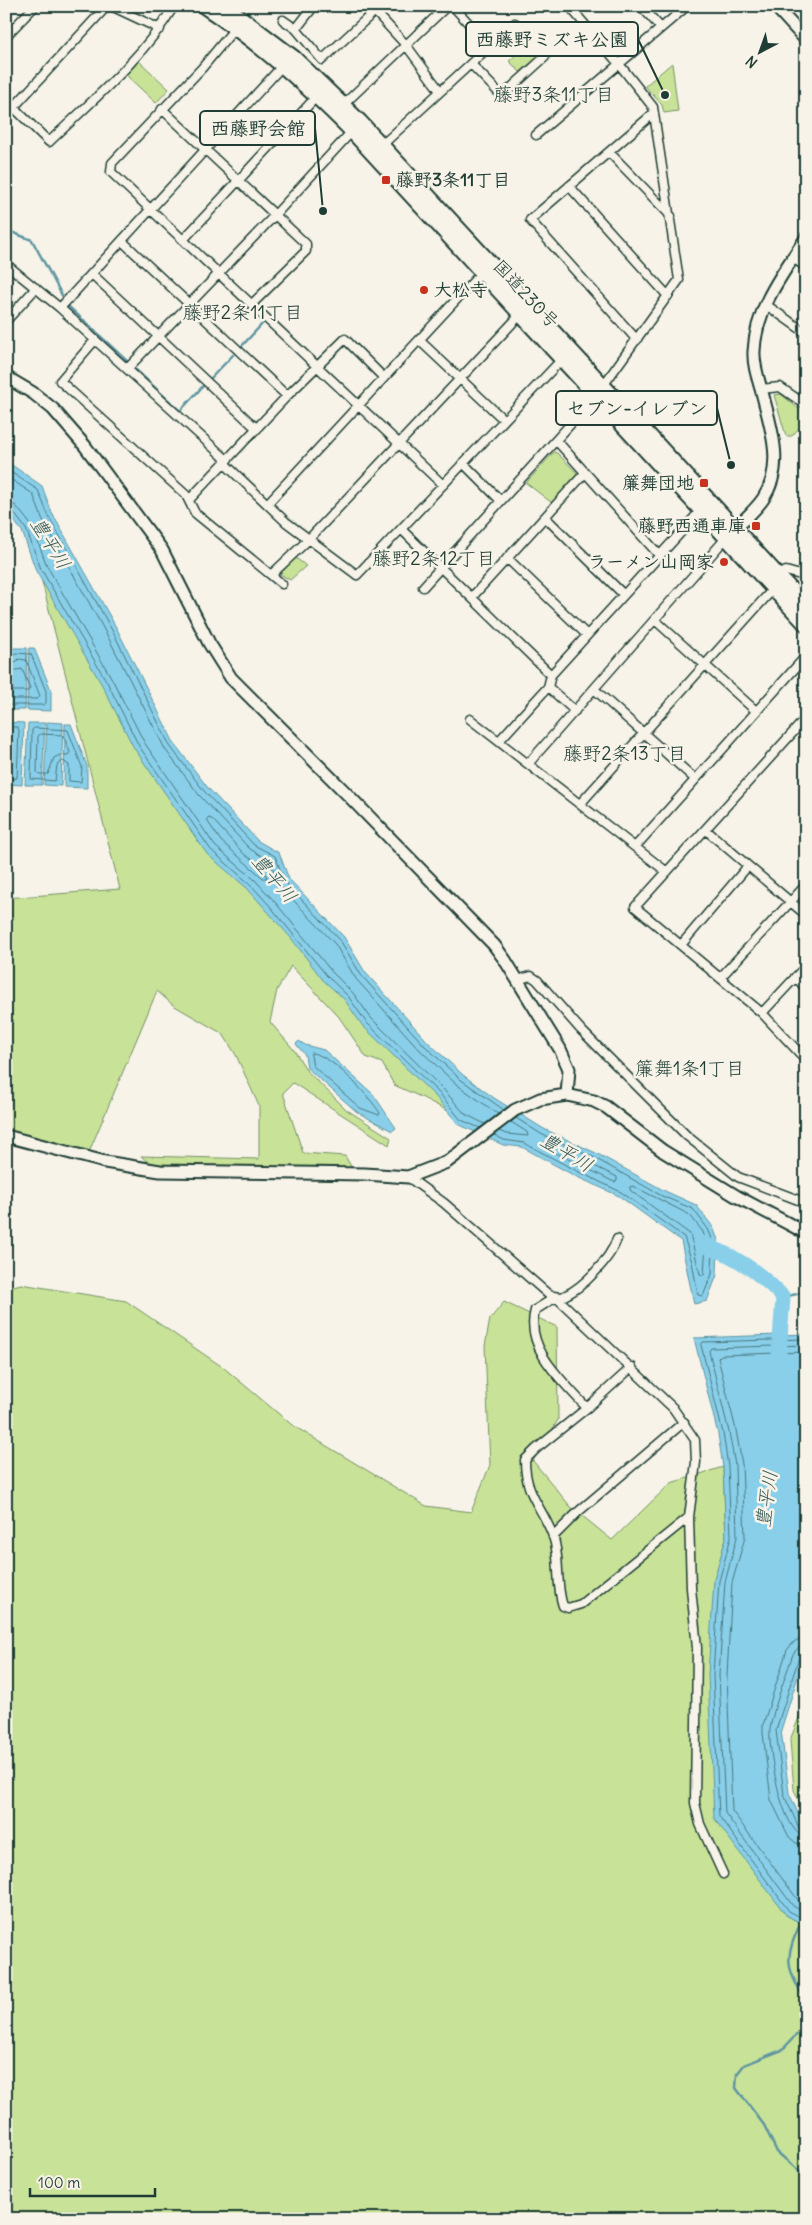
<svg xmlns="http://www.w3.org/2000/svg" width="812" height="2225" font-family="Delius,'Klee One',sans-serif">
  <rect width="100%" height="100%" fill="#f7f3e8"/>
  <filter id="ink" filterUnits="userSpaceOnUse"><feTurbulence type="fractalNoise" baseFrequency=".02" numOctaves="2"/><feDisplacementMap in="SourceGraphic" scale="10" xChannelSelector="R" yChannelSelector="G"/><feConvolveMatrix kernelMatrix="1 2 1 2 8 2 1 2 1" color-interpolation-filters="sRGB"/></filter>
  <g filter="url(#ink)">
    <!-- green -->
    <path fill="#c8e298" stroke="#749066" d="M527,45l11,12 -18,15 -11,-11z
      M139,61l30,28 -13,14 -30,-28z
      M672,63l6,48 -14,2 -2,-8 -17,-19z
      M781,394l25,21v5l-14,16h-6l-12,-41z
      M554,452l3,1 21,21 -26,29 -26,-20z
      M296,558l10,8 -16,14 -10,-6z
      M40,574l134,218 301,333 -52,-27 -29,-13 -12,-22 -16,-6 -27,-40 -48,-51 -14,24 -7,32 24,28 13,21 40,39 44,28 -2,7 -96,-62 -10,10 20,60 42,3 7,12 -202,-4 -9,-8 118,3v-53l-23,-51 -13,-21 -50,-29 -16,-14 -68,161 -83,-22v-232l114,-9z
      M21,1284l105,17 98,67 68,57 134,81 45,6 19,-47 -5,-119 5,-27 14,-17 53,25 1,93 -25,41 37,45 42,34 59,-57 52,-16 3,71 -12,42 72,335 20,11v293h-800v-931z
      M806,1700v116l-12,-26 -4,-50z"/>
    <!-- water -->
    <path fill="#89cfea" stroke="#5f95a1" d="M6,461l36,25 10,27 65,116 57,114 34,45 50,53 21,12 10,26 55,58 21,35 63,70 35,33 31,23 50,31 52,24 69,38 31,14 17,22 5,13 -1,35 -10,26 -13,3 -13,-63 -62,-45 -44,-20 -53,-29 -19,-2 -45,-21 -21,-26 -75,-73 -18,-26 -21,-19 -32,-42 -44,-50 -40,-34 -73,-106 -32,-63 -66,-114 -14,-40 -16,-20z
      M9,648h18l-2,62h-18z
      M29,648h5l17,42v21l-24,-1z
      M7,722l17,1 -2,62 -16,-1z
      M47,722l16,1 -2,63 -17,-1z
      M28,723h17l-3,62h-17z
      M65,724h6l16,42v22l-23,-1z
      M299,1041l6,4 19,5 49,44 23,34 -4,3 -35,-19 -50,-44 -2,-13 -9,-11z
      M806,1334v317l-25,79 8,63 17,38v95l-20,-11 -72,-97 -6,-143 6,-95 12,-42 -3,-71 -5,-33 -24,-96z"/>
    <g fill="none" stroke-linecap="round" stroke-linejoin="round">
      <!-- shore -->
      <path stroke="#49777d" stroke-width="1" d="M6,469l32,21 10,25 65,117 57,114 34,45 50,54 21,11 10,26 55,58 21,35 63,70 36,34 44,31
        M6,476l27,18 9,24 65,117 58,114 34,46 51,54 20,12 10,25 55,58 21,35 64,71 36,34 42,30
        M6,502l10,4 16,20 15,40 65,113 32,63 71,104 40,34 20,22 57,70 21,21 18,25 73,72 21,24 20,10
        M6,509l6,1 14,19 15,40 66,113 32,64 72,104 40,35 19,21 57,70 21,20 18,26 74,72 21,26 19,8
        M6,659l5,-1 4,-5 16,1 15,37v12l-2,2h-38
        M6,665l7,-1 6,-5 7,1 14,36 -3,3h-31
        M6,672l16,-3 8,19 -2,3h-22
        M6,727h11l2,3 -2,48 -11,2
        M35,728l33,2 14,37 -1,15 -12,-1v-16l-6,-4 -6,4 -2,16 -24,-2 1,-49z
        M40,734l23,1 7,17 -2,3h-8l-6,3 -6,16h-9l-2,-2 1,-35z
        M208,818l4,1 33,36 18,11 4,12h-4l-42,-37 -13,-19z
        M311,1053c19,0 58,43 69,60l-1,2 -19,-7 -47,-42z
        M499,1131l7,3 22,2 -1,-4 -16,-10
        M494,1135l10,5 20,3 53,28 44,21 63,45 8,25 6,33 5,1 9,-22 1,-33 -5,-12 -15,-20 -31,-13 -69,-39 -52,-23 -25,-16
        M555,1147l62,30v4l-3,1 -62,-31v-3z
        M630,1187l3,-1 57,29 13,17 3,10 -2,33 -4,-1 -10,-40 -59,-43z
        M806,1339l-103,3 -2,3 22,88 5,33 3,71 -12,44 -6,94 6,141 70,95 17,9
        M806,1345l-95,3 -2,3 20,81 6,33 2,72 -12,45 -6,93 6,138 68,93 13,7
        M806,1352l-85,3 -3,3 18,72 6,34 3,73 -13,46 -5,92 5,136 66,89 8,4
        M806,1639l-11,2 -8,9 -24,75v8l8,67 18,37 7,6 10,2
        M806,1646l-8,2 -5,6c-7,21 -20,55 -23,75 -2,20 12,107 36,108
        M806,1653l-7,4 -23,73 8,65 15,33 7,3"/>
      <!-- stream -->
      <path stroke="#5f95a1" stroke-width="2.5" d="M6,230l26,10 32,59
        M69,307l59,55
        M240,348l24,-26
        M136,370l44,41 24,-26
        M210,379l23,-24
        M783,1297l23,-5
        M802,1920c-18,39 -17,45 4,82
        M806,2019l-5,11 -19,20 -38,15 -7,9 -1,14 28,37 13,27 29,25"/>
      <!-- river -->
      <path stroke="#89cfea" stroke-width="15" d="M700,1242c7,5 14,6 22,10 22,10 44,27 61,45l-4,56"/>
      <defs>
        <path id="street" d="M111,6l49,23
          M370,6l36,39 34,46
          M453,6l36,40
          M641,6l20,22
          M283,20l13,9 26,31 53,-49
          M236,27l-34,41 -90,95 -1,9 332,313
          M296,29l18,-23
          M6,36l29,-30
          M6,100l43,42c44,-42 93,-83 125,-136
          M343,105l104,-99
          M14,107l93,-101
          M162,109l144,135v7l-54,53
          M536,135l151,-129
          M382,145l133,-122 30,34 -43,39 -31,-32
          M609,152l62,64
          M569,186l99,110
          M183,240l134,-144
          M122,241l165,155
          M793,258l13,9
          M6,264l54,44 167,152
          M92,274l165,155
          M765,304l41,29
          M60,308l224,-244
          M6,321l30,-33
          M95,340l-35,41 126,114 9,18 87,71
          M419,340l85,80
          M637,340l-107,-120 124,-107
          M564,357l-163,172 150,146 152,-167
          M127,369l148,-154 79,-86
          M761,389l19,-2 26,18
          M556,440l104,116
          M224,463l62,59 71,53 44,-46
          M463,463l38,38
          M189,500l98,-104 58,-57 39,39
          M267,504l216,-233
          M545,517l79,78
          M507,558l80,77
          M271,575l37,-35 214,-227
          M775,577l11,-6 18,5 2,2
          M423,587l172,-190 84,-117 -26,-173 -34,-43 -50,-58
          M472,597l113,-124
          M655,620l101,91
          M548,687l27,24
          M594,689l101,90
          M806,718l-171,189 127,106 44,47
          M470,719l197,153
          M499,741l49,-54 3,-12
          M528,764l198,-226
          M580,804l193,-215
          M706,830l100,85
          M635,847l171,-191
          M681,945l67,-79
          M795,977l11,11
          M720,978l86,-93
          M517,980l14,-4 6,4 44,50 106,106 51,41 63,24 5,7
          M762,1013l44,-47
          M408,1177l36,26 105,92c5,1 11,3 15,1 20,-9 46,-37 53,-57
          M798,1228l8,-8
          M632,1367l-45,41 -51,41 -11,11c0,36 17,46 28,76 8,22 2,47 10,70l5,2 13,-4 108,-87
          M587,1408c-23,-26 -63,-59 -52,-98l21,-13 117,111 22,32 1,22 -7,55 2,71 6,60 -2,155 5,21 23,50
          M553,1537l25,-25 106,-90"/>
        <path id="secondary" d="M775,6l31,34
          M6,377l27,16 20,16 32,37 77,104 47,93 22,35 114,114 149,153 11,15 55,89 9,20 -2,26
          M729,535c11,-12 25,-23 34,-36 22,-33 8,-70 0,-103 -4,-15 -10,-30 -9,-45 2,-44 29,-78 52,-113
          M6,1136l99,26 55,9 205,3 43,3 39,-15 68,-52 25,-11 27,-4 27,6 12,6 57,44 73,45 70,37"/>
        <path id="highway" d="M204,6c57,38 100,77 148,125l454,493
          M225,6l69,52 66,64 446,484"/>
      </defs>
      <!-- street casing -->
      <use href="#street" stroke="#1f3d34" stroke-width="11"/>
      <!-- secondary casing -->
      <use href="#secondary" stroke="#1f3d34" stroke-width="15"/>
      <!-- highway casing -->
      <use href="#highway" stroke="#1f3d34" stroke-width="18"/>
      <!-- street -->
      <use href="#street" stroke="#f7f3e8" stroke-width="8"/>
      <!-- secondary -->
      <use href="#secondary" stroke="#f7f3e8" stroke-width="11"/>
      <!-- highway -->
      <use href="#highway" stroke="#f7f3e8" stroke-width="14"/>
    </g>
  </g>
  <!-- markers -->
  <g fill="#c8321e" stroke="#f7f3e8" stroke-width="2">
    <rect x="381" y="175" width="10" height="10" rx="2.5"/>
    <circle cx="424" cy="290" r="5"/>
    <rect x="699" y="478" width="10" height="10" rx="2.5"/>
    <rect x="751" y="521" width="10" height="10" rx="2.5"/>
    <circle cx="724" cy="562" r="5"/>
  </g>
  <g text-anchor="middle" stroke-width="5" stroke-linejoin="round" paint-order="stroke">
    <!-- poi labels -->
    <g font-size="18" font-weight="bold" fill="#1f3d34" stroke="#f7f3e8" text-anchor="end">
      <text x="396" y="186" text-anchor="start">藤野3条11丁目</text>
      <text x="434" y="296" text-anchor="start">大松寺</text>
      <text x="694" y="489">簾舞団地</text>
      <text x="746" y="532">藤野西通車庫</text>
      <text x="714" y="568">ラーメン山岡家</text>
    </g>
    <!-- street labels -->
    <g font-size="18" fill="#1f3d34" stroke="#f7f3e8">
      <text transform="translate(526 294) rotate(47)" y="6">国道230号</text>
    </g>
    <!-- neighbourhood labels -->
    <g font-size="19" fill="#1f3d34" stroke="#f7f3e8">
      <text x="554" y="101">藤野3条11丁目</text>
      <text x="243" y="319">藤野2条11丁目</text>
      <text x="434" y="565">藤野2条12丁目</text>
      <text x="625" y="760">藤野2条13丁目</text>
      <text x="690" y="1075">簾舞1条1丁目</text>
    </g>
    <!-- water labels -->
    <g font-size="19" font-style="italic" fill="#345a58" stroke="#f7f3e8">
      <text transform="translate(51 543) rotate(58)" y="7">豊平川</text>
      <text transform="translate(275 878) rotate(50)" y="7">豊平川</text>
      <text transform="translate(567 1152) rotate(31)" y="7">豊平川</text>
      <text transform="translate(766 1499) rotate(-82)" y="7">豊平川</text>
    </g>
  </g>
  <!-- callouts -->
  <path fill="none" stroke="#1f3d34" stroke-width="2" d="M665 95L638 39M323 211L315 128M731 465L717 408"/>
  <g fill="#1f3d34" stroke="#f7f3e8" stroke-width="2">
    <circle cx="665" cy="95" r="5"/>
    <circle cx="323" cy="211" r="5"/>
    <circle cx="731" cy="465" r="5"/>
  </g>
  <g fill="#f7f3e8" stroke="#1f3d34" stroke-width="2">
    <rect x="466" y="22" width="172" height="34" rx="5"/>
    <rect x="200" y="111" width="115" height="34" rx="5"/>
    <rect x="556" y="391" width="161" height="34" rx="5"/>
  </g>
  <g font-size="19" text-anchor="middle" font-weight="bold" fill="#1f3d34">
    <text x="552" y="46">西藤野ミズキ公園</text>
    <text x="258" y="135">西藤野会館</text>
    <text x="637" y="415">セブン-イレブン</text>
  </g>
  <!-- margin -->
  <rect width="812" height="2225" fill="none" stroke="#f7f3e8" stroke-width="25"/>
  <rect x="12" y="12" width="787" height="2200" fill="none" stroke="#1f3d34" stroke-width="2" filter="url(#ink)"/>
  <!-- north arrow -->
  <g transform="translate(760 52) rotate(221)" stroke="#f7f3e8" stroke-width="4" paint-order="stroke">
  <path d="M0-4L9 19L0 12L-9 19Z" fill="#1f3d34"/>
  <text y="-8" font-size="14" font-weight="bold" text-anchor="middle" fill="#1f3d34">N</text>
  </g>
  <!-- scale -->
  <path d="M30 2188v8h125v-8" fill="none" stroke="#1f3d34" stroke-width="2.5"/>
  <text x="38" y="2188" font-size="15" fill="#1f3d34" stroke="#f7f3e8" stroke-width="4" paint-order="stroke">100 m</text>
</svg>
